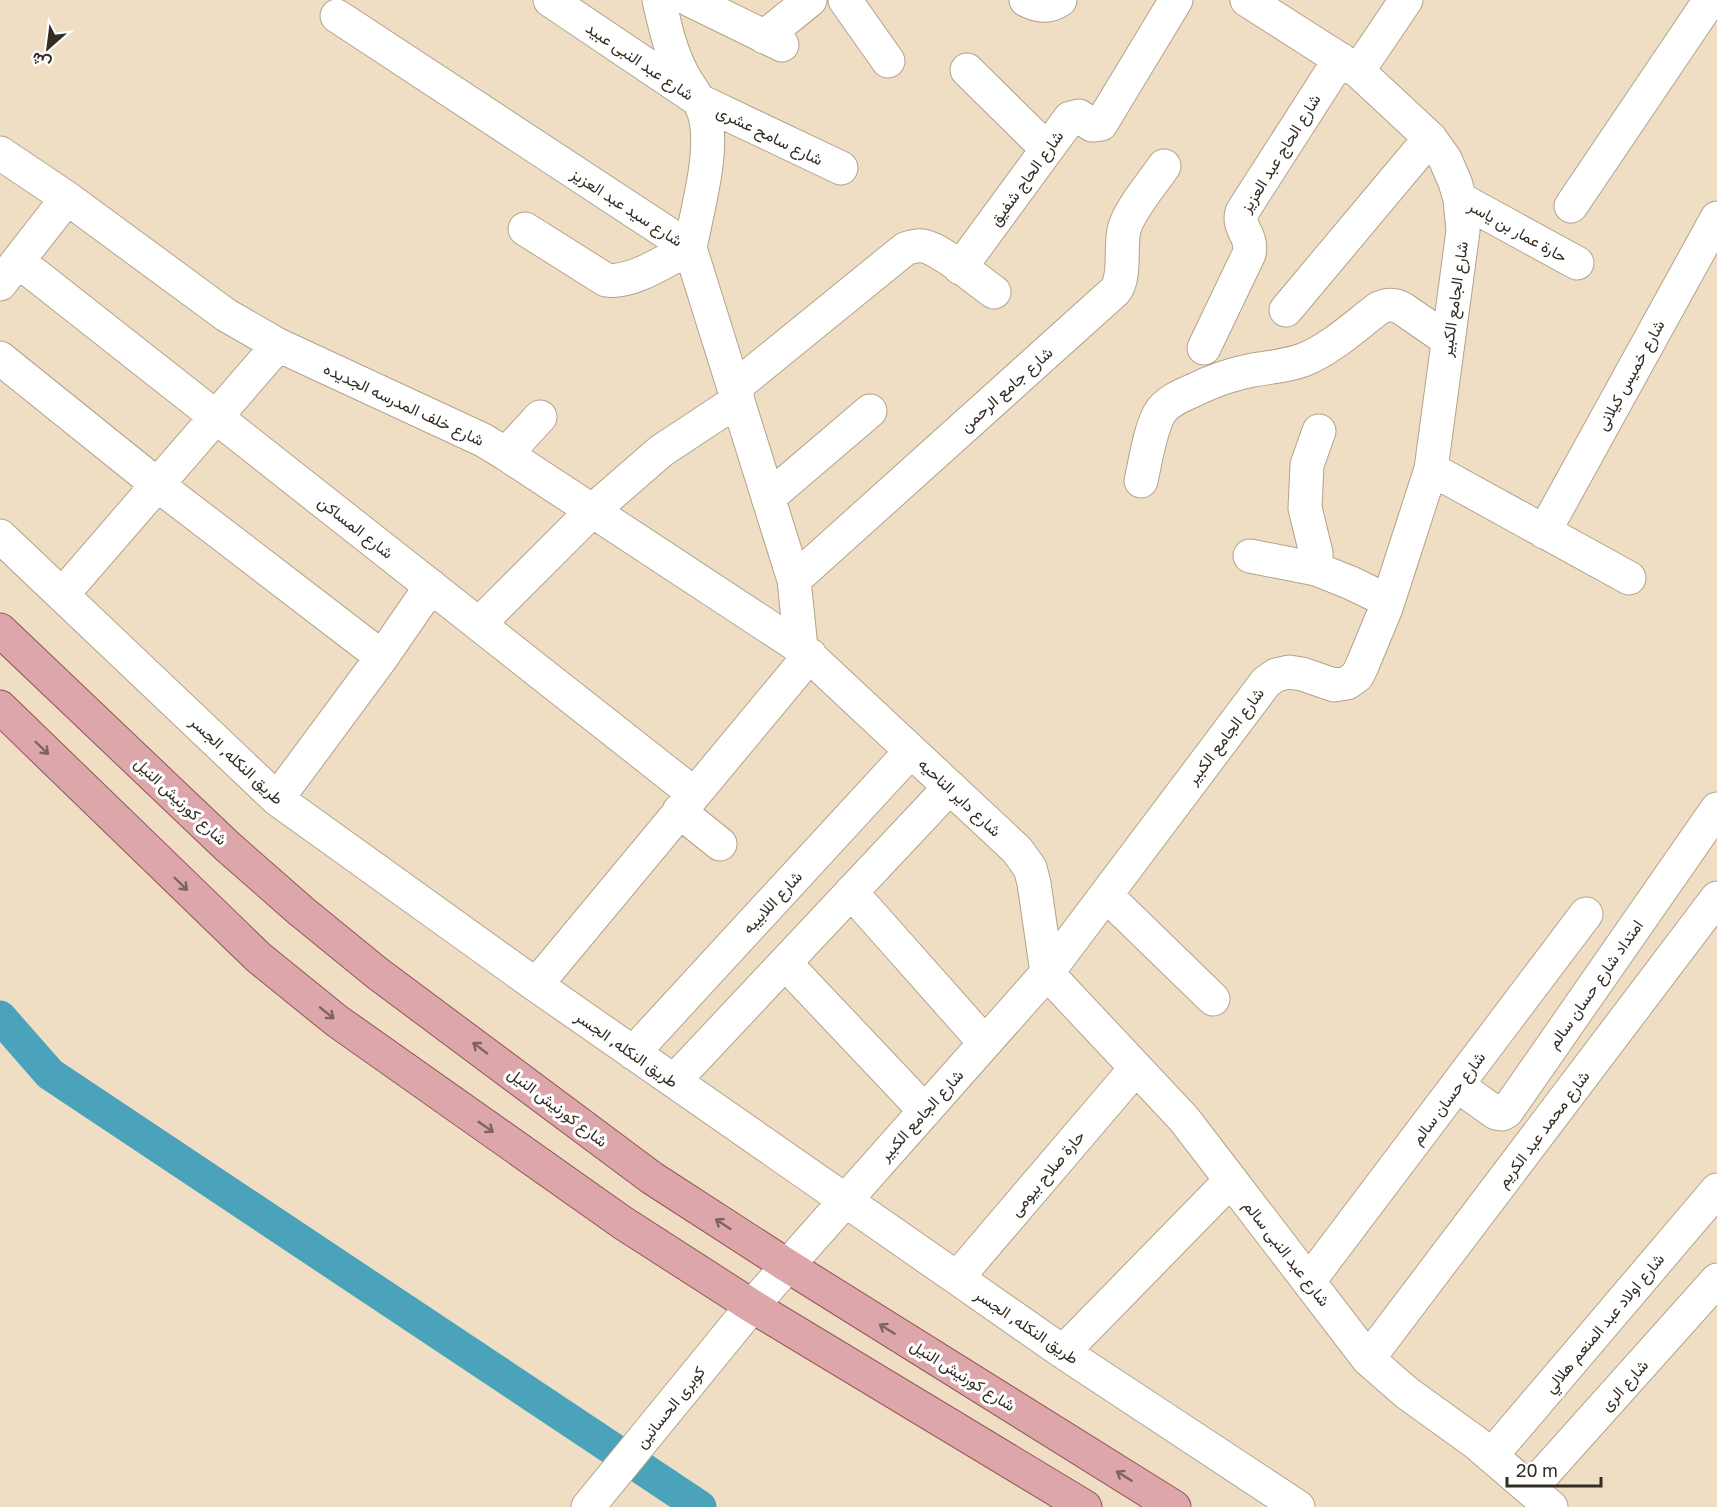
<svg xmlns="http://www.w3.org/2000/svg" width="1717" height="1507" font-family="'Golos Text',Vazirmatn,sans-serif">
  <rect width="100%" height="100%" fill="#efdec4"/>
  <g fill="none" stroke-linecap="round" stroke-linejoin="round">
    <!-- canal -->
    <path stroke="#4aa3ba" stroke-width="33" d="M0,1017l50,57 650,433"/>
    <defs>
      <path id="minor" d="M550,0l150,101 141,67
        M690,0l92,45
        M845,0l43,61
        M1026,0c12,6 22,8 34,0
        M337,16l353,232 104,332 7,68
        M764,37l46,-37
        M967,70l80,79
        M1358,71l48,-71
        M0,153l67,45 159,117 52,30 205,95 23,14 295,194 216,202 13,18 4,15 13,90 137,146 184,240 39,34 68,49 76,65
        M1460,199l117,64
        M1571,206l139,-206
        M525,229l81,51c26,4 60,-20 84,-32 7,-37 23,-92 16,-128 -3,-18 -15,-30 -23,-45 -13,-24 -18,-49 -24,-75
        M18,261l675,532
        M960,268l110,-150 9,-2 13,9 9,-1 75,-124
        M0,284l67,-86
        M1286,310l144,-172
        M1204,348l45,-94c4,-20 -12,-25 -7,-42l98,-153
        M0,358l159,128 223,171
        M734,388l171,-139c6,-2 11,-4 18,-3 18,3 55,35 71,46
        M506,454l34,-37
        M1431,469l198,109
        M1141,481c5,-22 8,-47 18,-67 7,-12 21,-18 33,-23 20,-10 39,-17 61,-21 17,-3 34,-4 50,-10 28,-11 52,-34 76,-52 9,-4 16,-4 24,1l45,31
        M768,498l102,-87
        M1544,532l173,-314
        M0,536l277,263 259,186 421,293 106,74 235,155
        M1250,556l66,13 35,14 37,18
        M1316,569v-16l-11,-45 2,-43 12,-34
        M794,580l321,-289c11,-13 5,-44 9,-61 5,-20 28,-46 40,-64
        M62,595l216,-250
        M479,624l113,-113 69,-60 77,-51
        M277,799l105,-142 49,-71
        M679,811l41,33
        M851,892l134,151
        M1106,895l107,104
        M785,963l140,148
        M536,985l274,-330
        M633,1053l278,-302
        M674,1081l276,-294
        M1458,1086l38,27 6,1 5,-3 210,-302
        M957,1278l179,-210
        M1309,1281l277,-367
        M1063,1352l168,-172
        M1368,1359l349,-461
        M1491,1456l226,-266
        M1530,1489l187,-209
        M588,1507l164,-201 295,-333 219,-291 10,-7 13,-3 13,2 32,11 13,-2 10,-7 5,-10 24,-58 45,-139 32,-238 -3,-32 -5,-17 -10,-23 -15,-21 -72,-67 -111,-71"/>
      <path id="major" d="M0,630l227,216 74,65 76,62 275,205 136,88 386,241
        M0,707l258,250 79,64 286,202 129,83 333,201"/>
    </defs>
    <!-- minor casing -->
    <use href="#minor" stroke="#b3a38a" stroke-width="35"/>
    <!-- major casing -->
    <use href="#major" stroke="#925456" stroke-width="35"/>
    <!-- minor -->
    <use href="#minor" stroke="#fff" stroke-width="33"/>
    <!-- major -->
    <use href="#major" stroke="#dda6aa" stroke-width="33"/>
  </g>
  <!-- one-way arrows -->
  <defs><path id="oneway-shaft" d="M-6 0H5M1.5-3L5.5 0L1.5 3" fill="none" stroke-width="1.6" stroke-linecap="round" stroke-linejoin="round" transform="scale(1.5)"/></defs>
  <g stroke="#7f635f">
    <use href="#oneway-shaft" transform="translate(42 748) rotate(44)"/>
    <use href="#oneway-shaft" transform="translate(181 884) rotate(44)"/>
    <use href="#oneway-shaft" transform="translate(327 1013) rotate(39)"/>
    <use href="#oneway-shaft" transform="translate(480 1048) rotate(-143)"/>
    <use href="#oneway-shaft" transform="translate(486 1127) rotate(35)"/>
    <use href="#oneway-shaft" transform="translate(723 1224) rotate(-147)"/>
    <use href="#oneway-shaft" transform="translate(887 1329) rotate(-148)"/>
    <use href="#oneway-shaft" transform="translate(1124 1476) rotate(-148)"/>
  </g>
  <g text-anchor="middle" stroke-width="6" stroke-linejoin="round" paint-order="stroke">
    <!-- street labels -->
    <g font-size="16" fill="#322c22" stroke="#fff">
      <text transform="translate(640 61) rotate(34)" y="6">شارع عبد النبى عبيد</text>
      <text transform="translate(770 135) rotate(26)" y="6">شارع سامح عشرى</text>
      <text transform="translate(1280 153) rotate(-58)" y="6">شارع الحاج عبد العزيز</text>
      <text transform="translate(1026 178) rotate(-54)" y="6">شارع الحاج شفيق</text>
      <text transform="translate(627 207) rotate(33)" y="6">شارع سيد عبد العزيز</text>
      <text transform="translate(1518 231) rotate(29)" y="6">حارة عمار بن ياسر</text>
      <text transform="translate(1454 299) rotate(-82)" y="6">شارع الجامع الكبير</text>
      <text transform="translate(1630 375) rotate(-61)" y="6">شارع خميس كيلانى</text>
      <text transform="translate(1006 389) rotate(-42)" y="6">شارع جامع الرحمن</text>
      <text transform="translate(404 404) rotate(25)" y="6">شارع خلف المدرسه الجديده</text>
      <text transform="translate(356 527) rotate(38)" y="6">شارع المساكن</text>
      <text transform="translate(1225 736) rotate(-53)" y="6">شارع الجامع الكبير</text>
      <text transform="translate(237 760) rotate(43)" y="6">طريق النكله, الجسر</text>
      <text transform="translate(960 797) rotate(43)" y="6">شارع داير الناحيه</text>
      <text transform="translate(181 801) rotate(43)" y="6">شارع كورنيش النيل</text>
      <text transform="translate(772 902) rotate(-47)" y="6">شارع اللابيبه</text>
      <text transform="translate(1595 984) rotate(-55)" y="6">امتداد شارع حسان سالم</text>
      <text transform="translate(627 1049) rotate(35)" y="6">طريق النكله, الجسر</text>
      <text transform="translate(1448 1098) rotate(-53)" y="6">شارع حسان سالم</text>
      <text transform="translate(558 1107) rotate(37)" y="6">شارع كورنيش النيل</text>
      <text transform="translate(921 1115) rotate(-48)" y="6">شارع الجامع الكبير</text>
      <text transform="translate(1543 1129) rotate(-53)" y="6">شارع محمد عبد الكريم</text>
      <text transform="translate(1047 1173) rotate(-50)" y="6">حارة صلاح بيومى</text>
      <text transform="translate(1287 1253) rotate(52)" y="6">شارع عبد النبى سالم</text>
      <text transform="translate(1604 1323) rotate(-50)" y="6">شارع اولاد عبد المنعم هلالي</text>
      <text transform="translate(1027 1326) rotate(34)" y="6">طريق النكله, الجسر</text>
      <text transform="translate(963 1375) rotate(32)" y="6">شارع كورنيش النيل</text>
      <text transform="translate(1624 1385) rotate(-48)" y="6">شارع الرى</text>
      <text transform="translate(670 1407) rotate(-51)" y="6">كوبرى الحسانين</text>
    </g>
  </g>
  <!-- north arrow -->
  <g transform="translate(48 48) rotate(208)" stroke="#ffffff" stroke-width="4.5" paint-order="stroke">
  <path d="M0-4.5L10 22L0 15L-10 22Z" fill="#322c22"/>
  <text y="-9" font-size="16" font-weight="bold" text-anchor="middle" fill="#322c22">ش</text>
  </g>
  <!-- scale -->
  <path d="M1507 1477v9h94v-9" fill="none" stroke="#322c22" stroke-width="3"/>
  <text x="1516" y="1477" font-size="18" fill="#322c22" stroke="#ffffff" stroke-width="4.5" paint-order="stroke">20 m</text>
</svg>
